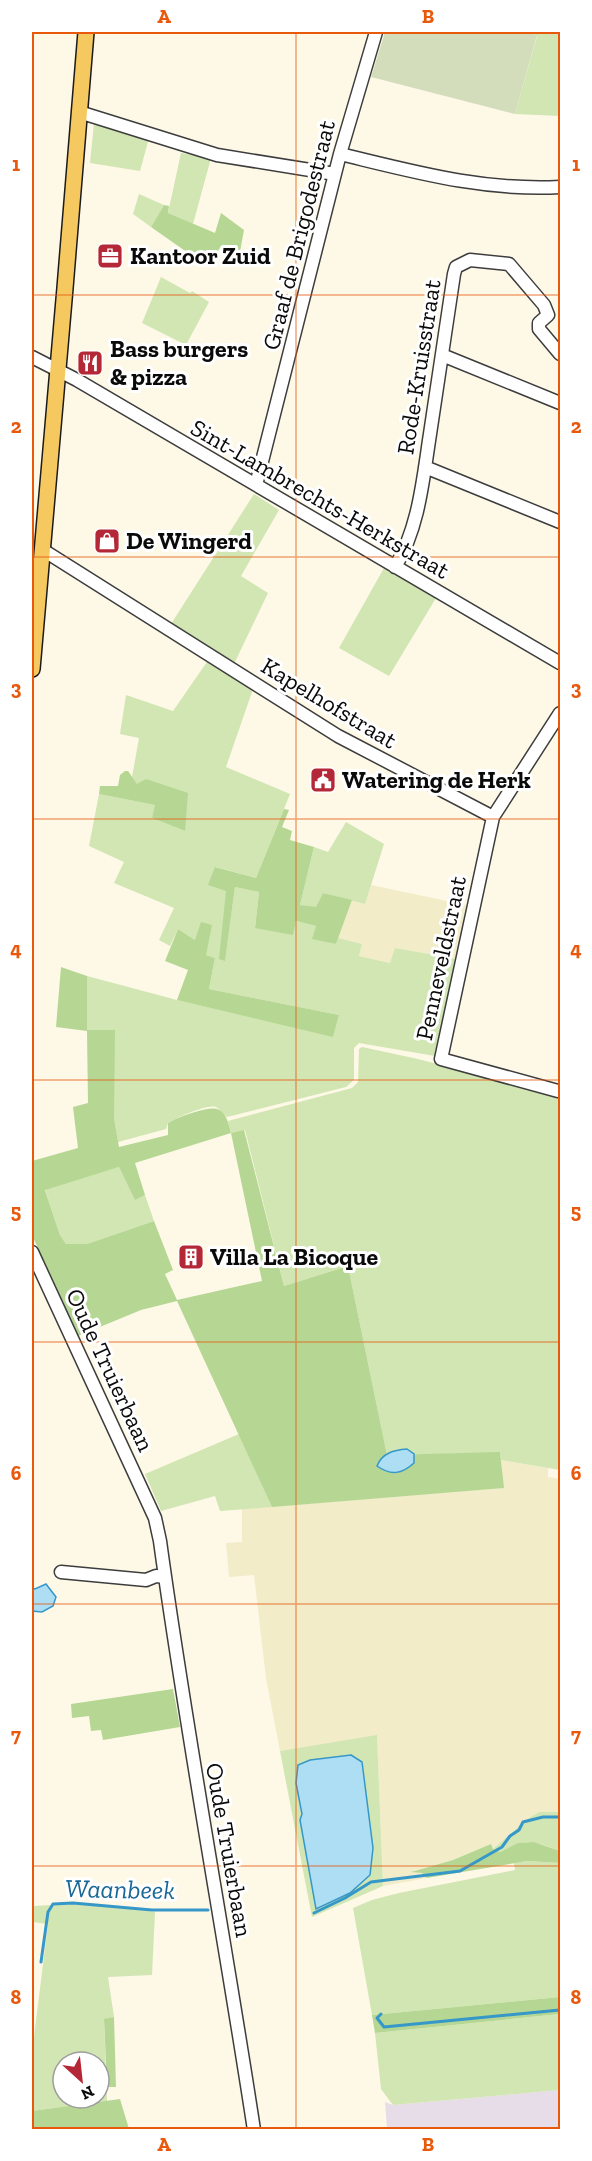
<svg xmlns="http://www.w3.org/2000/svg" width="592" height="2161" font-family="'Zilla Slab',serif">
  <rect width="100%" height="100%" fill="#fef8e7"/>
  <!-- industrial -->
  <path fill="#e7dde9" d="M560,2090v39h-173l-2,-27 8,3z"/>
  <!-- farmland -->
  <path fill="#f2ecc9" d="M371,885l95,20 -9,54 -62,-11 -4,15 -32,-7 3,-12 -24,-6 14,-38 13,4z
    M501,1460l47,8v9l12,2v333h-21l-12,7 -34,30 -2,-5 -38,16 -40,11 9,2 5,5 -44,8 -6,-150 -97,15 -14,-73 -12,-103 -25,2 -3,-34 16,-1v-33l261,-21z"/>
  <!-- green -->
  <path fill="#d1e6b3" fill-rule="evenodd" d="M524,32h36v84l-45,-2 22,-78z
    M94,123l55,15 -9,33 -50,-8z
    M181,153l30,5 -18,66 -25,-11z
    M139,194l25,11 -13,22 -18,-13z
    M161,277l29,16 2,-2 17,11 -23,43 -44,-22z
    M254,494l25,16 -38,66 27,17 -34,71 -63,-40z
    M384,568l52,30 -47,78 -50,-28z
    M209,659l44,30 -27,78 64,27 -34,84 -40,-11 10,24 -1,69 10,-73 24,5 -4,35 38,7 3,-13 20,5 -3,12 23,6 2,-6 24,6 -3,12 31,7 5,-15 62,11 -22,97 -76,-13 -5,5v32l-8,7 -119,30c-3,-3 -7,-8 -11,-10 -10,-3 -39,11 -48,16l-2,6 -48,13 -4,-24v-88l-27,1v-55l90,24 156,36 6,-21 -130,-26 6,-31 -9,-3 -11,-15 -17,-11 -8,17 -11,-6 15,-32 -60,-25 10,-21 -35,-16 10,-52 57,11 -4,13 33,13 -48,-46 -5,-8 7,-39 -19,-4 6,-39 47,16z
    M346,822l38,22 -19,60 -42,-11 -7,15 -16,-3 14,-58 14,5z
    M362,1047l56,12 142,37v374l-59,-10 -1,-7 -113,2 -39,-189 -64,20 -39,-156 -14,3 -3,-12 124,-33 6,-6 1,-33z
    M119,1167l16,32 10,-4 9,26 -67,23h-21l-6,-9 -15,-46z
    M239,1434l33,73 -52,4 -5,-15 -54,15 -16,-37z
    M377,1735l6,151 -71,31 -32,-166z
    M539,1812h21v39c-27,-10 -32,-13 -60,1l-7,-3 34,-30z
    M527,1861l33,2v134l-188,18 -19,-107 19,-8 27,-7 116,-23 -1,-7z
    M73,1904l48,3 34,5 -3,63 -44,2 6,40 -10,3 3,81 -75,10v-58l16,-129 -16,-2v-16zM63,2062h36v36h-36z
    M560,2014v76l-167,15 -12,-16 -6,-56z"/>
  <!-- forest -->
  <path fill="#b5d793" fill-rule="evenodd" d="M164,205l5,1 -1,7 47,20 6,-20 23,17 -5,27 -18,-11 -13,21 -57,-40z
    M125,771h3l9,13 9,-5 42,14 -3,38 -33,-13 3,-13 -56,-11 1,-8h18l2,-11z
    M284,809l5,1 -7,17 10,4 -2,9 24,7 -14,58 16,2 7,-14 29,7 -16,44 -24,-5 4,-13 -20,-5 -3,14 -38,-7 4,-36 -24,-5 -10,74 -6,-2 7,-68 -18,-6 7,-18 41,11z
    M201,922l11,3 -6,30 9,3 -6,31 130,26 -6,22 -156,-37 11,-30 -23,-9 13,-32 17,11z
    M61,967l26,9v54h28l-1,88 5,29 49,-12v-12c9,-5 17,-8 27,-11 24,-7 30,-5 36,21l13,-3 40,156 64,-20 39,189 113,-3 4,36 -232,19 -95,-206 -36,9 -63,26 -46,-101v-74l46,-13 -5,-41 15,-4 -1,-72 -31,-4zM231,1133l31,148 -85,19 -12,-26 8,-4 -19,-49 -67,23h-21l-6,-9 -15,-45 74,-23 16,33 10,-5 -10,-32z
    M173,1689l7,38 -77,13 -2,-10 -10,1 -2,-15 -17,2 -1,-14z
    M534,1842l26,9v12l-33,-2 -100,17 -5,-5 -11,-1 42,-12 38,-16 2,5 7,3 18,-9z
    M560,1997v17l-185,19 -3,-18z
    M114,2017l2,70h-9l-3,-68z
    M120,2099l9,30h-97v-18z"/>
  <!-- cemetery -->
  <path fill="#d4ddbb" d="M385,32h139l13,3 -22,79 -144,-37z"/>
  <!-- water -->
  <path fill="#addef4" stroke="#3697c9" stroke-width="1.5" d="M407,1449l7,5v9c-12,11 -23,13 -37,3 5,-13 17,-16 30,-17z
    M46,1584l10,13 -3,9 -11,6 -10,-1v-23l3,1z
    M351,1755l11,7 11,86 -3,27 -20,18 -34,16 -16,-89 2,-6 -6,-31 2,-18 12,-5z"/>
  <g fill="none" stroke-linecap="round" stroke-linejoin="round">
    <!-- stream -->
    <path stroke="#3697c9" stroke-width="3" d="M314,1913l31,-15 26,-16 89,-11 42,-24 8,-11 9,-6 4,-8 20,-5h17
      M41,1962l7,-50 5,-8 20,-1 79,7h56
      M381,2014l-4,4 7,9 176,-17"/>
    <defs>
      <path id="minor" d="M79,112l138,43 118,19
        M340,154c75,18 142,37 220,33
        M442,355l118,48
        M32,357l45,23 483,283
        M425,467l135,55
        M256,485l84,-331 36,-122
        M43,550l295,186 155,81 67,-104
        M395,567c24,-39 28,-88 35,-133 8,-53 16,-107 24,-160l2,-7 14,-7 39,4 35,41 4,10 -9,8v6l21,25
        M493,817l-52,242 117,32
        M32,1252l123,266 5,23c27,197 64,392 94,589
        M61,1572l85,8 10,-4 9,1"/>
      <path id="major" d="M32,669l33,-381 21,-256"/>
    </defs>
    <!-- minor casing -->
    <use href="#minor" stroke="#3d3d3d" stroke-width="15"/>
    <!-- major casing -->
    <use href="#major" stroke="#1b1b1b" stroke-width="18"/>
    <!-- minor -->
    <use href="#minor" stroke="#fff" stroke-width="12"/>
    <!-- major -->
    <use href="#major" stroke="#f5c860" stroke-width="15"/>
  </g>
  <!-- grid -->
  <path fill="none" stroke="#e8590c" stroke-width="1.5" stroke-opacity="0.55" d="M296,32v2098M32,295h528M32,557h528M32,819h528M32,1080h528M32,1342h528M32,1604h528M32,1866h528"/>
  <!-- icons -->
  <defs>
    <symbol id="office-square" viewBox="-11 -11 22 22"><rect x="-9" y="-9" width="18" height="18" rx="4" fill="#b42736" stroke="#fff"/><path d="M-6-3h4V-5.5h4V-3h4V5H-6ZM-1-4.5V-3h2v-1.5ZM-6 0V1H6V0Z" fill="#fff"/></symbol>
    <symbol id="restaurant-square" viewBox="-11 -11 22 22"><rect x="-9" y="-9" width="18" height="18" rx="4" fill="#b42736" stroke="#fff"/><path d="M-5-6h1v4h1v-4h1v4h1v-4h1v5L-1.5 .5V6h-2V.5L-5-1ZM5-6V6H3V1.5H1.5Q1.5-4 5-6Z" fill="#fff"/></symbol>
    <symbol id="shop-square" viewBox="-11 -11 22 22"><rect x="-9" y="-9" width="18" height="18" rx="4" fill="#b42736" stroke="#fff"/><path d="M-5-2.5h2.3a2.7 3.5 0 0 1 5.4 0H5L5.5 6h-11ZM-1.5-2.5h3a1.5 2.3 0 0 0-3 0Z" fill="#fff"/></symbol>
    <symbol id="civic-square" viewBox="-11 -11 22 22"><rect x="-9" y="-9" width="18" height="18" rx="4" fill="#b42736" stroke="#fff"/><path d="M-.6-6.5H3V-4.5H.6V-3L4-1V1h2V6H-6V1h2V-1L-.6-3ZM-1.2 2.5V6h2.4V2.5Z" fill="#fff"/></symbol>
    <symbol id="building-square" viewBox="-11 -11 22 22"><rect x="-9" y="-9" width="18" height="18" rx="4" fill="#b42736" stroke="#fff"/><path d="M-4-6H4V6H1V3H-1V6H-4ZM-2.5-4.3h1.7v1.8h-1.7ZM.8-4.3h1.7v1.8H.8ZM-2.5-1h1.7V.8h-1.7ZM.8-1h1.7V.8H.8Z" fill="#fff"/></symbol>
  </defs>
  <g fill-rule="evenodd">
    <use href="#office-square" x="95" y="241" width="30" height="30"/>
    <use href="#restaurant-square" x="75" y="348" width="30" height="30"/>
    <use href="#shop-square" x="92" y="526" width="30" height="30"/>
    <use href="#civic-square" x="308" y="765" width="30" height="30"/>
    <use href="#building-square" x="176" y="1242" width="30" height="30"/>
  </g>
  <g text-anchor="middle" stroke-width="6" stroke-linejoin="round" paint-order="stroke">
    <!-- street labels -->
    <g font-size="24" fill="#0a0a0a" stroke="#fff">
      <text transform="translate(299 235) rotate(-76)" y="8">Graaf de Brigodestraat</text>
      <text transform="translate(419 367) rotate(-81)" y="8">Rode-Kruisstraat</text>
      <text transform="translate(320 499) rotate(30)" y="8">Sint-Lambrechts-Herkstraat</text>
      <text transform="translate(329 703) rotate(31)" y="8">Kapelhofstraat</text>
      <text transform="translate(441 958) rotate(-78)" y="8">Penneveldstraat</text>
      <text transform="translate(110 1370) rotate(65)" y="8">Oude Truierbaan</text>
      <text transform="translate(229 1850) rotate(80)" y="8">Oude Truierbaan</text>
    </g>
    <!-- poi labels -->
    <g font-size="24" font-weight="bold" fill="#0a0a0a" stroke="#fff" text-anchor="start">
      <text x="130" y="264">Kantoor Zuid</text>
      <text x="110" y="357">Bass burgers<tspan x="110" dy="28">&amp; pizza</tspan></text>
      <text x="126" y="549">De Wingerd</text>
      <text x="342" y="788">Watering de Herk</text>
      <text x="210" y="1265">Villa La Bicoque</text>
    </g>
    <!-- water labels -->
    <g font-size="26" font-style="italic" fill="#186796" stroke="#fff">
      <text transform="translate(120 1889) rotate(1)" y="9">Waanbeek</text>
    </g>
  </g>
  <!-- border -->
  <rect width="592" height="2161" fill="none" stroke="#ffffff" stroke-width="66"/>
  <!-- north arrow -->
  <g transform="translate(81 2080) rotate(153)"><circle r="28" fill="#ffffff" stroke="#9d9d9d" stroke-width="1.5"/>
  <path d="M0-4.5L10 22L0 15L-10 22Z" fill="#b42736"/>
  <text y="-9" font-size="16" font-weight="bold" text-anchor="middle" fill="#0a0a0a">N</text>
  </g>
  <rect x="33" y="33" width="526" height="2095" fill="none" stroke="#e8590c" stroke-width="2"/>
  <g font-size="20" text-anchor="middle" font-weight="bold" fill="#e8590c">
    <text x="164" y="23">A</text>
    <text x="428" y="23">B</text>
    <text x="16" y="171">1</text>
    <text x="576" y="171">1</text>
    <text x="16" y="433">2</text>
    <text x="576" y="433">2</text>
    <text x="16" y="695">3</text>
    <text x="576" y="695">3</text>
    <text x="16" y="956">4</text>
    <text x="576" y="956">4</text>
    <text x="16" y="1218">5</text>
    <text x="576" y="1218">5</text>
    <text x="16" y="1480">6</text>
    <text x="576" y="1480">6</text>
    <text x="16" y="1742">7</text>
    <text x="576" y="1742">7</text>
    <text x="16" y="2004">8</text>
    <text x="576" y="2004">8</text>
    <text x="164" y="2151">A</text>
    <text x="428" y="2151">B</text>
  </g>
</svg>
